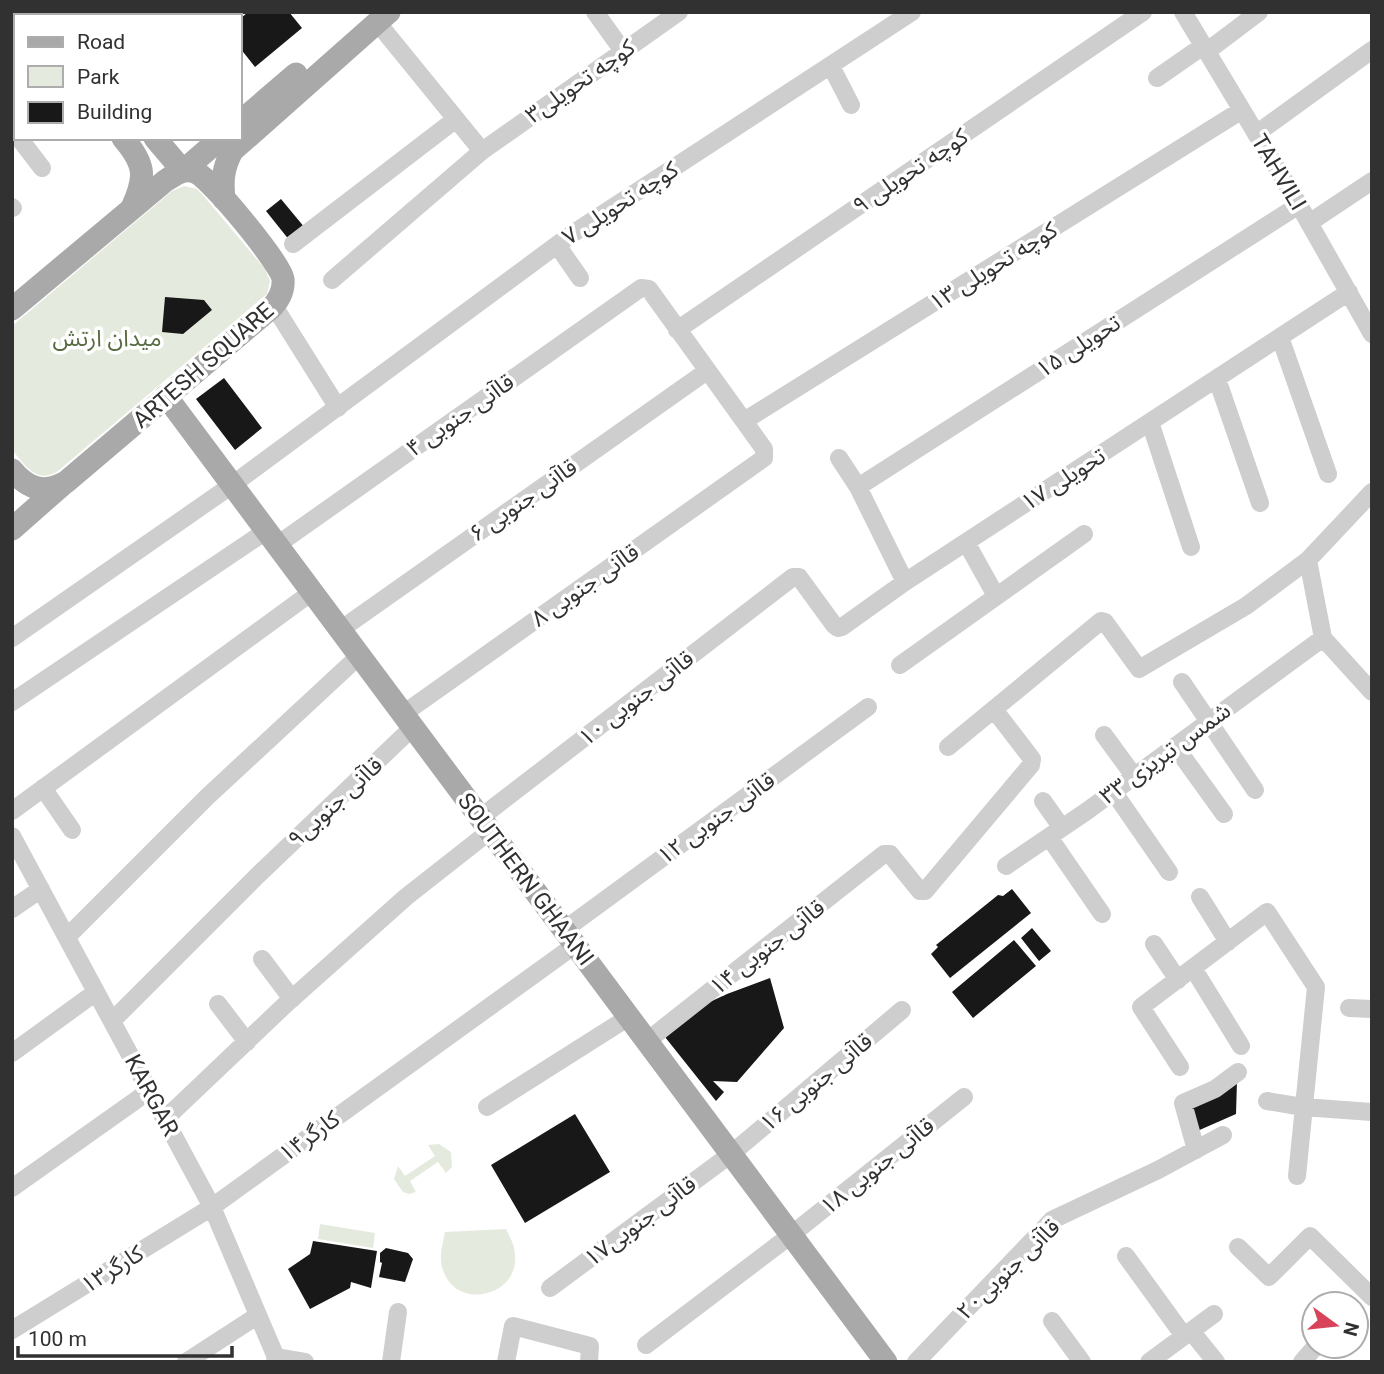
<svg xmlns="http://www.w3.org/2000/svg" width="1384" height="1374" font-family="Roboto,'Noto Sans Arabic',sans-serif">
  <rect width="100%" height="100%" fill="#fff"/>
  <!-- green -->
  <path fill="#e5eade" d="M184,186l13,3 5,5 63,75 5,12 -3,13 -209,177c-21,14 -33,-6 -46,-21v-124l160,-135z
    M439,1144l12,8 1,15 -6,6 -8,-11 -28,19 6,11 -7,2 -6,-2 -9,-13 4,-13 7,10 30,-20 -7,-11z
    M320,1224l55,9 -2,15 -55,-9z
    M506,1229c4,8 9,17 9,26 4,42 -59,56 -72,15 -5,-13 0,-26 2,-38z"/>
  <!-- building -->
  <path fill="#181818" d="M248,12h41l13,16 -47,39 -15,-19v-29z
    M281,199l24,29 -15,13 -24,-30z
    M165,297l39,3 8,10 -29,24 -21,-2z
    M224,378l38,50 -27,22 -39,-51z
    M1012,889l19,24 -81,65 -19,-24 7,-7 -2,-2 62,-50 5,1z
    M1032,928l19,23 -12,10 -18,-23z
    M1014,940l22,26 -63,52 -21,-26z
    M770,978l14,50 -47,54 -24,-1 11,11 -8,9 -51,-64 25,-26 37,-17z
    M1237,1081l-1,33 -41,18 -6,-25z
    M575,1114l35,58 -85,51 -34,-58z
    M313,1241l64,10 -6,37 -20,-6 -1,6 -40,21 -22,-40 22,-15z
    M386,1248l22,5 5,6 -8,23 -26,-5 3,-14 -2,-1v-9z"/>
  <g fill="none" stroke-linecap="round" stroke-linejoin="round">
    <!-- minor -->
    <path stroke="#cecece" stroke-width="18" d="M595,12l28,39
      M1183,12l116,193 73,129
      M118,16l4,-4
      M377,22l105,129
      M1206,52l53,-40
      M831,66l20,39
      M1157,78l46,-32
      M12,116l4,-3
      M1256,134l116,-84
      M19,138l23,30
      M12,207l1,1
      M1309,223l63,-42
      M293,244l163,-125
      M557,245l23,33
      M332,280l150,-129 197,-139
      M274,306l64,102
      M677,330l466,-318
      M1280,337l48,137
      M1217,379l43,124
      M744,421l498,-311
      M1150,422l41,125
      M839,458l19,29 47,95
      M858,487l441,-282
      M966,542l30,54
      M277,545l364,-257 8,1 115,160v9l-361,256
      M1308,560l15,78 49,54
      M340,630l367,-259
      M12,638l220,-153 337,-249 343,-224
      M900,665l184,-131
      M1182,682l73,108
      M12,702l254,-171
      M1104,735l30,41
      M1175,746l49,68
      M948,747l153,-126 4,1 34,47 107,-63 62,-46 64,-68
      M43,788l29,42
      M1113,791l56,81
      M1043,801l19,27
      M12,811l300,-219
      M480,818l313,-241h6l35,48 4,3 4,-1 63,-45 444,-290
      M12,836l200,371 66,155
      M1049,837l53,77
      M1006,866l81,-55 236,-173
      M1200,897l28,45
      M12,909l29,-20
      M564,930l304,-223
      M67,937l140,-140 152,-141
      M1154,944l24,36
      M262,959l30,40
      M1193,968l48,78
      M218,1004l29,38
      M1349,1008l23,1
      M112,1021l145,-145 156,-149
      M647,1041l237,-187h6l30,37h5l106,-126 1,-6 -33,-43
      M12,1053l84,-61
      M1180,1067l-39,-60 126,-95 49,75 -19,189
      M1267,1101l36,6 69,5
      M487,1107l142,-90
      M165,1119l122,-116 119,-106 84,-66
      M1196,1150l-13,-47 32,-14 23,-17
      M12,1188l137,-97
      M1238,1247l31,30 41,-41 62,61
      M1126,1256l58,80
      M550,1288l181,-134 171,-144
      M1052,1321l30,41
      M12,1330l200,-123 363,-262
      M1191,1331l25,31
      M646,1345l145,-110 173,-138
      M275,1357l30,5
      M186,1362l71,-46
      M391,1362l7,-50
      M506,1362l7,-36 77,20 -1,16
      M916,1362l136,-142 106,-50 65,-35
      M1149,1362l65,-48
      M1302,1362l14,-16"/>
    <!-- major -->
    <path stroke="#a9a9a9" stroke-width="23" d="M16,12l3,4
      M49,12l3,4
      M240,122l56,-48
      M123,138c23,27 23,39 9,70
      M155,138l28,33 38,-33
      M224,199c-2,-19 -1,-31 8,-48l157,-139
      M12,309l153,-128c9,-6 18,-13 30,-9 15,5 86,92 88,107 1,12 -4,21 -12,29l-205,174c-22,13 -39,6 -54,-12
      M166,396l720,966
      M12,529l50,-44"/>
  </g>
  <g text-anchor="middle" stroke-width="7" stroke-linejoin="round" paint-order="stroke">
    <!-- street labels -->
    <g font-size="23" fill="#313131" stroke="#fff">
      <text transform="translate(580 81) rotate(-35)" y="8">کوچه تحویلی۳</text>
      <text transform="translate(910 171) rotate(-34)" y="8">کوچه تحویلی ۹</text>
      <text transform="translate(1279 172) rotate(59)" y="8">TAHVILI</text>
      <text transform="translate(620 203) rotate(-33)" y="8">کوچه تحویلی ۷</text>
      <text transform="translate(993 266) rotate(-32)" y="8">کوچه تحویلی ۱۳</text>
      <text transform="translate(1078 346) rotate(-33)" y="8">تحویلی ۱۵</text>
      <text transform="translate(203 365) rotate(-41)" y="8">ARTESH SQUARE</text>
      <text transform="translate(460 415) rotate(-35)" y="8">قاآنی جنوبی ۴</text>
      <text transform="translate(1063 479) rotate(-33)" y="8">تحویلی ۱۷</text>
      <text transform="translate(523 500) rotate(-35)" y="8">قاآنی جنوبی ۶</text>
      <text transform="translate(585 585) rotate(-35)" y="8">قاآنی جنوبی ۸</text>
      <text transform="translate(636 698) rotate(-38)" y="8">قاآنی جنوبی ۱۰</text>
      <text transform="translate(1165 753) rotate(-36)" y="8">شمس تبریزی ۳۳</text>
      <text transform="translate(335 802) rotate(-43)" y="8">قاآنی جنوبی۹</text>
      <text transform="translate(716 818) rotate(-36)" y="8">قاآنی جنوبی ۱۲</text>
      <text transform="translate(526 879) rotate(53)" y="8">SOUTHERN GHAANI</text>
      <text transform="translate(767 947) rotate(-38)" y="8">قاآنی جنوبی ۱۴</text>
      <text transform="translate(816 1082) rotate(-40)" y="8">قاآنی جنوبی ۱۶</text>
      <text transform="translate(152 1095) rotate(62)" y="8">KARGAR</text>
      <text transform="translate(309 1136) rotate(-36)" y="8">کارگر۱۴</text>
      <text transform="translate(877 1166) rotate(-39)" y="8">قاآنی جنوبی ۱۸</text>
      <text transform="translate(640 1221) rotate(-37)" y="8">قاآنی جنوبی۱۷</text>
      <text transform="translate(112 1269) rotate(-32)" y="8">کارگر۱۳</text>
      <text transform="translate(1008 1269) rotate(-44)" y="8">۲۰قاآنی جنوبی</text>
    </g>
    <!-- park labels -->
    <g font-size="23" fill="#586a41" stroke="#fff">
      <text x="107" y="346">میدان ارتش</text>
    </g>
  </g>
  <!-- border -->
  <rect width="1384" height="1374" fill="none" stroke="#313131" stroke-width="28"/>
  <!-- legend -->
  <rect x="14" y="14" width="228" height="126" fill="#ffffff" stroke="#adadad" stroke-width="2"/>
  <rect x="28" y="37" width="35" height="10" fill="#a9a9a9" stroke="#adadad" stroke-width="2"/>
  <text x="77" y="49" font-size="21" fill="#313131">Road</text>
  <rect x="28" y="66" width="35" height="21" fill="#e5eade" stroke="#adadad" stroke-width="2"/>
  <text x="77" y="84" font-size="21" fill="#313131">Park</text>
  <rect x="28" y="102" width="35" height="21" fill="#181818" stroke="#adadad" stroke-width="2"/>
  <text x="77" y="119" font-size="21" fill="#313131">Building</text>
  <!-- north arrow -->
  <g transform="translate(1335 1325) rotate(105)"><circle r="33" fill="#ffffff" stroke="#adadad" stroke-width="2"/>
  <path d="M0-5L12 26L0 18L-12 26Z" fill="#d9435a"/>
  <text y="-10" font-size="19" font-weight="bold" text-anchor="middle" fill="#313131">N</text>
  </g>
  <!-- scale -->
  <path d="M18 1346v10h214v-10" fill="none" stroke="#313131" stroke-width="3.5"/>
  <text x="28" y="1346" font-size="21" fill="#313131" stroke="#ffffff" stroke-width="5" paint-order="stroke">100 m</text>
</svg>
